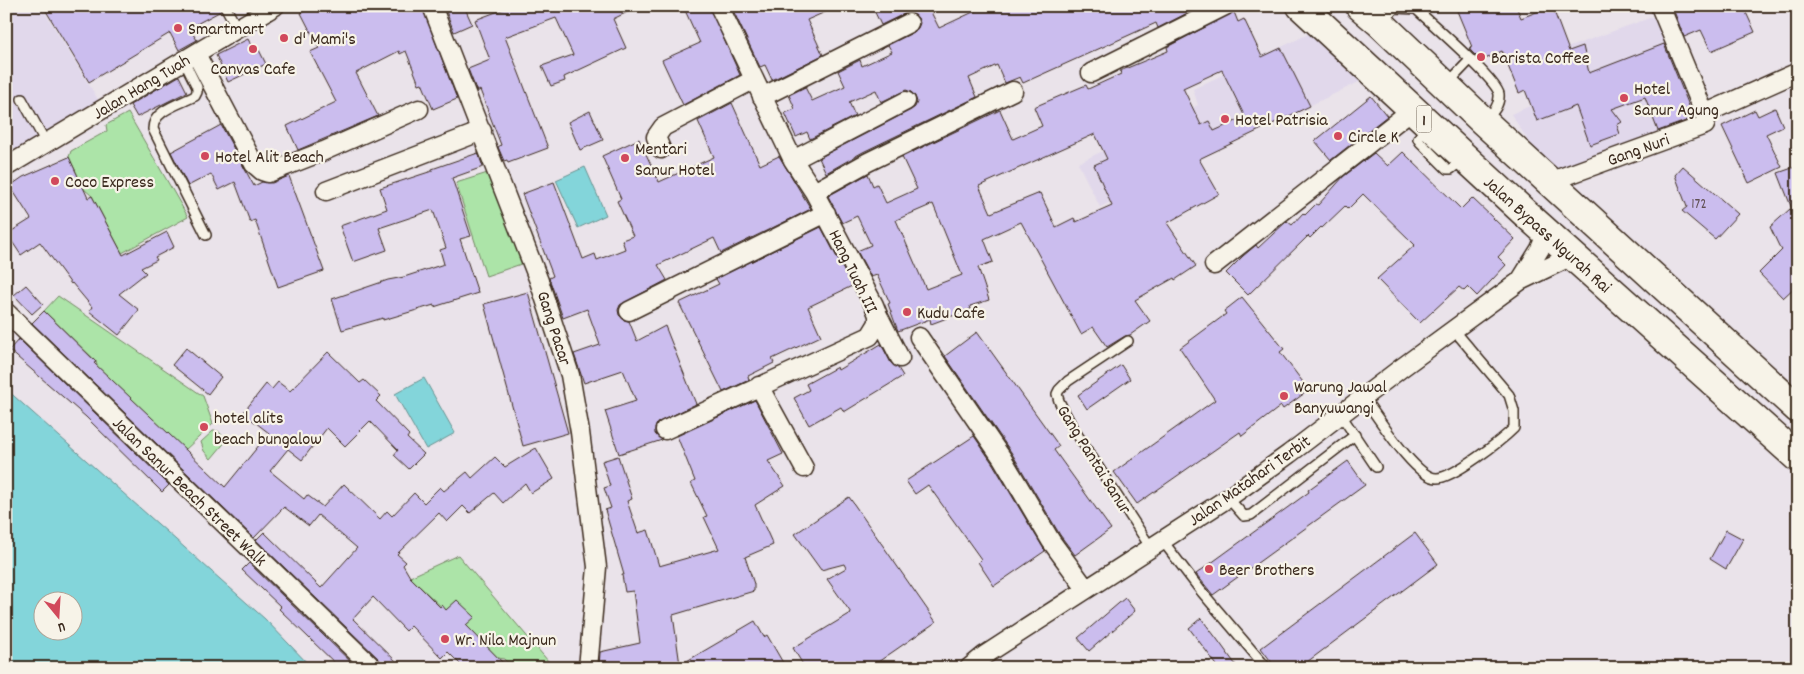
<svg xmlns="http://www.w3.org/2000/svg" width="1804" height="674" font-family="Dekko,sans-serif">
  <rect width="100%" height="100%" fill="#eae3ea"/>
  <filter id="ink" filterUnits="userSpaceOnUse"><feTurbulence type="fractalNoise" baseFrequency=".02" numOctaves="2"/><feDisplacementMap in="SourceGraphic" scale="10" xChannelSelector="R" yChannelSelector="G"/><feConvolveMatrix kernelMatrix="1 2 1 2 8 2 1 2 1" color-interpolation-filters="sRGB"/></filter>
  <g filter="url(#ink)">
    <!-- built -->
    <path fill="#e1d8eb" d="M20,6h21l58,95 -82,51 -11,-16v-121z
      M1666,12l42,107 -155,60 -42,-65 56,-24 -14,-37z
      M1315,31l50,48 -265,128 -22,-44 120,-58 -5,-16z"/>
    <!-- green -->
    <path fill="#ace4a8" stroke="#748763" d="M128,113l60,104 -66,36 -30,-57 -8,-7 -15,-32 2,-6 36,-20 -1,-6z
      M497,170l30,92 -41,14 -30,-93z
      M58,296l145,100 10,28 -28,26 -88,-84 -1,-5 -52,-50z
      M213,431h5l9,9 -16,19 -7,-8 -3,-9z
      M458,555l96,113h-41l-9,-9 -6,-1 -25,-26h-5c-19,-19 -39,-36 -58,-55z"/>
    <!-- water -->
    <path fill="#83d5da" stroke="#66918f" fill-rule="evenodd" d="M585,167l21,48 -28,13 -22,-48z
      M424,378l31,55 -29,16 -31,-55z
      M6,389l259,230 47,49h-306zM42,602h30v30h-30z"/>
    <!-- building -->
    <path fill="#cbbdee" stroke="#3b2a1e" fill-rule="evenodd" d="M43,6h176l2,5 -32,17 8,12 -18,10 -9,-17 -81,49z
      M315,6h107l35,93 -24,10 -11,-26 -3,1 -13,-33 -6,3 -1,-3 -43,22 22,43 -80,34 -11,-24 49,-24 -26,-50 9,-4 -18,-35z
      M444,6h20l8,18 -18,8z
      M512,6h128l-27,13 13,29 -62,29 1,4 -14,5 -9,-20 31,-11 -17,-37 -51,19 43,111 -40,15 -1,-3 -3,1 -6,-14 3,-2 -21,-55 -3,2 -9,-23 22,-9 -15,-40z
      M683,6h26l31,69 -57,30 -21,-45 38,-17z
      M731,6h108l-32,14 16,35 -51,25 -7,-15 -5,2z
      M872,6h56l11,22 47,-22h215l-43,22 -2,-5 -133,60 -3,-6 -15,6 -8,-18 -28,13 8,19 -114,55 -37,21 -7,-15 92,-48 4,-3 2,-5 -2,-6 -4,-4 -5,-2 -25,12 -5,-12 -27,12 6,14 -45,23 -3,-7 -11,5 -11,-24 10,-4 -6,-14 16,-8 7,14 33,-15 -7,-15 22,-11 2,6 30,-14 -4,-7 26,-13 4,-4 2,-5 -2,-5 -8,-6 -6,2 -23,11z
      M1455,6h61l5,12 31,-12 17,45 14,-5 6,27 75,-29 30,74 -36,13 -13,-34 -33,12 10,13 -5,3 3,9 -30,11 -14,-39 -39,15 -12,-31 -6,3 -17,-42 -21,10 -10,-10 -2,-3 3,-1z
      M1672,6h71l12,26 -44,19 -10,-21 -17,7z
      M1234,12l4,10 6,-3 18,38 19,-9 29,58 -111,53 20,35 -52,29 29,43 -21,14 -1,-2 -39,22 15,21 -20,14 -5,1 -18,11 -14,-20 -12,7 -60,-112 -37,17 9,23 -15,5 11,33 -19,6 1,3 -40,15 -1,-5 -32,12 -10,-27 2,-1 -13,-28 -6,2 -14,-26 14,-6 -14,-29 -15,7 -14,-27 40,-22 5,12 4,-2 9,19 31,-14 -15,-32 98,-47 13,29 29,-13 -8,-19 52,-22 2,4 33,-15 -1,-3 48,-20 -1,-4zM1222,70l23,47 -31,14 -5,-10 -8,4 -18,-37zM1095,134l12,25 -13,6 18,41 -36,16 -2,-4 -18,9 -16,-34 -49,20 -12,-27zM933,204l29,71 -36,14 -30,-69z
      M248,39l7,14 4,-3 7,14 -38,18 -12,-27z
      M179,76l8,16 -50,25 -7,-12z
      M1371,96l16,20 -56,44 -16,-19z
      M732,103l28,62 19,-9 32,53 -90,44 -7,-15 -56,27 9,15 -47,25 -2,5 1,5 5,5 5,1 8,20 28,-15 31,78 -39,19 -2,6v5l7,6 -43,14 -14,-43 31,-10 -13,-31 -39,13 -10,-29 26,-9 -13,-36 -24,9 -14,-40 4,-2 -31,-82 32,-12 29,77 12,-5 2,6 28,-11 -3,-9 11,-4 -16,-35 4,-2 -19,-43 37,-17 20,43 55,-25 -16,-36z
      M1775,108l8,18 -17,8 16,33 -33,16 -27,-57 33,-16 3,6z
      M590,111l13,29 -23,10 -12,-28z
      M221,125l33,61 8,-4 10,1 17,-7 35,95 -46,16 -23,-67 -5,2 -15,-40 -16,8 -8,-16 -23,12 -17,-34z
      M1403,152l58,57 11,-11 43,41 -17,18 8,8 -29,31 -9,-9 -4,4 -5,-4 -39,36 -43,-44 38,-34 -52,-51 -15,15 -3,-3 -23,22 -1,-1 -11,11 -2,-2 -60,59 -22,-22 17,-17 13,-11 2,3 29,-27 5,4 11,-12 2,2 11,-11 2,1 26,-29 30,-23 14,13z
      M478,153l5,14 -31,11 19,58 -11,3 18,54 -44,14v-2l-51,15v-2l-41,12 -10,-31 56,-19 16,-3 40,-13 -4,-14 6,-2 -13,-38 -54,18 8,22 -34,12 -13,-36 47,-17 -7,-21 52,-17v-2z
      M69,157l19,41 4,-2 31,59 44,-23 7,15 -19,10 2,3 -16,8 5,5 -27,21 20,16 -20,25 -30,-24 3,-4 -20,-24 -1,1 -31,-42 -19,13 -14,-21 24,-15 -21,-33 13,-9z
      M1683,166l55,48 -23,25 -33,-28 5,-4 -12,-32z
      M1798,166v120l-1,-1 -14,13 -24,-25 23,-23 -3,-4 -9,-19 20,-18 4,5 -16,-41z
      M821,227l31,59 -44,21 13,29 -49,23 2,4 -26,13 1,4 -26,12 -44,-89 40,-19 -3,-5z
      M26,285l17,19 -11,10 -18,-19z
      M528,292l40,141 -45,13 -39,-142z
      M1242,297l42,52 -4,3 29,38 -26,19 -2,-3 -39,30 -2,-4 -103,72 -23,-32 101,-72 -35,-52 46,-34 -2,-3z
      M44,311l52,51 -2,1 131,124 44,-54 -26,-20 23,-29 6,5 6,-7 12,9 38,-39 32,31 4,-3 17,16 -5,5 33,34 -2,3 17,16 -15,15 -15,-14 4,-5 -28,-29 -25,25 -18,-18 -25,32 -14,-11 -18,22 34,28 3,-4 16,12 21,-23 36,35 7,-8 5,5 22,-23 10,10 16,-16 4,4 23,-19 5,6 23,-21 10,10 31,-19 18,31 -23,14 -6,-10 -22,20 -9,-10 -24,20 -7,-7 -16,16 -8,-9 -42,41 9,8 -3,3 7,12 30,30 2,-2 4,5 11,-10 18,17 -9,8 42,43h-44l-16,-16 -6,6 -31,-32 -5,5 -33,-34 -20,22 50,49h-20l-3,-8 -124,-120 8,-8 57,56 36,-40 -39,-33 -9,11 -25,-19 -30,31 -222,-215z
      M977,332l82,114 -5,4 57,79 -36,26 -15,-20 -49,-83 -66,-96z
      M19,339l150,146 -7,7 -76,-75 -77,-67z
      M881,344l10,19 7,5 5,8 -59,36 -3,-5 -32,18 -15,-27 15,-8 -3,-6 31,-17 1,3z
      M186,348l35,29 -13,17 -36,-29z
      M1121,365l9,14 -43,30 -9,-14z
      M755,400l28,54 -15,7 17,25 -30,19 18,40 -28,12 9,27v7l-81,24 7,50 75,-44 9,16 3,-2 19,33h-144l-1,-7 -29,7h-13l1,-16 40,-9 -7,-52 -8,1 -3,-17h2l-19,-65 6,-2 -7,-20 6,-2 -8,-25 16,-5 14,43 -5,2 11,32 10,-3 11,36 60,-17 -15,-32 3,-1 -16,-33 4,-2 -18,-45z
      M974,436l19,28 52,87 -51,35 -16,-24 3,-3 -53,-74 -13,9 -9,-13z
      M1348,461l17,24 -152,110 -17,-21 113,-82 -1,-2z
      M849,497l87,125 -58,40 3,6h-76l-12,-20 58,-35 -24,-34 19,-11 -2,-4 -23,6 -26,-36z
      M1726,530l17,9 -17,30 -16,-10z
      M1415,533l23,31 -139,104h-23l-15,-20z
      M249,563l108,105h-17l-61,-59 2,-2 -39,-37z
      M1125,598l10,13 -46,40 -11,-13z
      M1201,618l16,21 21,29h-19l-30,-40z"/>
    <g fill="none" stroke-linecap="round" stroke-linejoin="round">
      <defs>
        <path id="lane" d="M225,6l12,22
          M1382,21l13,-13 21,1c14,13 81,71 83,85 1,12 -7,19 -14,26
          M184,61l13,26v5l-2,4c-15,8 -42,14 -42,33l53,106
          M1448,83l22,-23
          M22,99l24,44
          M1426,126l-8,13 2,3 27,27h4l12,-9
          M1128,341l-60,40 -9,9 -2,4 2,7 14,27 78,120
          M1363,397c13,17 53,82 74,81 16,0 65,-38 77,-50v-17l-5,-16 -55,-65
          M1341,415l35,52
          M1228,498l16,18 7,-1 104,-80
          M1162,540l39,51 64,75"/>
        <path id="street" d="M432,6l107,275 31,94 10,57 17,135 -9,101
          M196,54l58,110 8,7 6,2 56,-22 95,-42
          M1091,73l134,-67
          M762,97l147,-74
          M1704,114l94,-42
          M661,149l-5,-12 7,-10 90,-47
          M793,160l113,-59
          M6,167l269,-161
          M1549,182l156,-57 2,-6 -47,-113
          M326,191l156,-60
          M814,192l54,-30 145,-71
          M1214,265l199,-156
          M1520,281l20,-32 7,-17
          M629,311l197,-98
          M7,313l366,355
          M878,315l22,43
          M919,337l83,121 49,83 35,48
          M759,386l45,82
          M665,430l205,-94 8,-13v-8l-4,-10 -60,-113 -21,-32 -74,-154
          M969,668l16,-13 243,-157 61,-44 111,-85 120,-88 52,-25"/>
        <path id="highway" d="M1301,6l225,208 272,244
          M1360,6l20,17 103,98 315,288"/>
      </defs>
      <!-- lane casing -->
      <use href="#lane" stroke="#3b2a1e" stroke-width="12"/>
      <!-- street casing -->
      <use href="#street" stroke="#3b2a1e" stroke-width="21"/>
      <!-- highway casing -->
      <use href="#highway" stroke="#3b2a1e" stroke-width="31"/>
      <!-- lane -->
      <use href="#lane" stroke="#f7f3e8" stroke-width="9"/>
      <!-- street -->
      <use href="#street" stroke="#f7f3e8" stroke-width="18"/>
      <!-- highway -->
      <use href="#highway" stroke="#f7f3e8" stroke-width="28"/>
    </g>
  </g>
  <!-- markers -->
  <g fill="#d1495b" stroke="#f7f3e8" stroke-width="2">
    <circle cx="178" cy="28" r="5"/>
    <circle cx="284" cy="38" r="5"/>
    <circle cx="253" cy="49" r="5"/>
    <circle cx="1481" cy="57" r="5"/>
    <circle cx="1624" cy="98" r="5"/>
    <circle cx="1225" cy="119" r="5"/>
    <circle cx="1338" cy="136" r="5"/>
    <circle cx="205" cy="156" r="5"/>
    <circle cx="625" cy="158" r="5"/>
    <circle cx="55" cy="181" r="5"/>
    <circle cx="907" cy="312" r="5"/>
    <circle cx="1284" cy="396" r="5"/>
    <circle cx="204" cy="427" r="5"/>
    <circle cx="1209" cy="569" r="5"/>
    <circle cx="445" cy="639" r="5"/>
  </g>
  <g text-anchor="middle" stroke-width="4.5" stroke-linejoin="round" paint-order="stroke">
    <!-- number labels -->
    <g font-size="15" fill="#5f4f52">
      <text x="1699" y="208">172</text>
    </g>
    <!-- shield labels -->
    <rect fill="#f7f3e8" stroke="#73665b" stroke-width="1" x="1416.5" y="105.5" width="15" height="27" rx="4"/>
    <g font-size="16" font-weight="bold" fill="#3b2a1e">
      <text x="1424" y="125">1</text>
    </g>
    <!-- poi labels -->
    <g font-size="18" fill="#3b2a1e" stroke="#f7f3e8" text-anchor="start">
      <text x="188" y="34">Smartmart</text>
      <text x="294" y="44">d' Mami's</text>
      <text x="1491" y="63">Barista Coffee</text>
      <text x="253" y="74" text-anchor="middle">Canvas Cafe</text>
      <text x="1634" y="94">Hotel<tspan x="1634" dy="21">Sanur Agung</tspan></text>
      <text x="1235" y="125">Hotel Patrisia</text>
      <text x="1348" y="142">Circle K</text>
      <text x="635" y="154">Mentari<tspan x="635" dy="21">Sanur Hotel</tspan></text>
      <text x="215" y="162">Hotel Alit Beach</text>
      <text x="65" y="187">Coco Express</text>
      <text x="917" y="318">Kudu Cafe</text>
      <text x="1294" y="392">Warung Jawal<tspan x="1294" dy="21">Banyuwangi</tspan></text>
      <text x="214" y="423">hotel alits<tspan x="214" dy="21">beach bungalow</tspan></text>
      <text x="1219" y="575">Beer Brothers</text>
      <text x="455" y="645">Wr. Nila Majnun</text>
    </g>
    <!-- street labels -->
    <g font-size="18" fill="#3b2a1e" stroke="#f7f3e8">
      <text transform="translate(141 86) rotate(-31)" y="6">Jalan Hang Tuah</text>
      <text transform="translate(1638 149) rotate(-20)" y="6">Gang Nuri</text>
      <text transform="translate(1548 234) rotate(42)" y="6">Jalan Bypass Ngurah Rai</text>
      <text transform="translate(854 271) rotate(64)" y="6">Hang Tuah III</text>
      <text transform="translate(555 328) rotate(72)" y="6">Gang Pacar</text>
      <text transform="translate(1095 459) rotate(58)" y="6">Gang Pantai Sanur</text>
      <text transform="translate(1249 480) rotate(-35)" y="6">Jalan Matahari Terbit</text>
      <text transform="translate(190 491) rotate(44)" y="6">Jalan Sanur Beach Street Walk</text>
    </g>
  </g>
  <!-- margin -->
  <rect width="1804" height="674" fill="none" stroke="#f7f3e8" stroke-width="25"/>
  <rect x="12" y="12" width="1779" height="649" fill="none" stroke="#3b2a1e" stroke-width="2" filter="url(#ink)"/>
  <!-- north arrow -->
  <g transform="translate(58 616) rotate(162)"><circle r="24" fill="#f7f3e8" stroke="#aca397"/>
  <path d="M0-4L9 19L0 12L-9 19Z" fill="#d1495b"/>
  <text y="-8" font-size="14" font-weight="bold" text-anchor="middle" fill="#3b2a1e">U</text>
  </g>
</svg>
